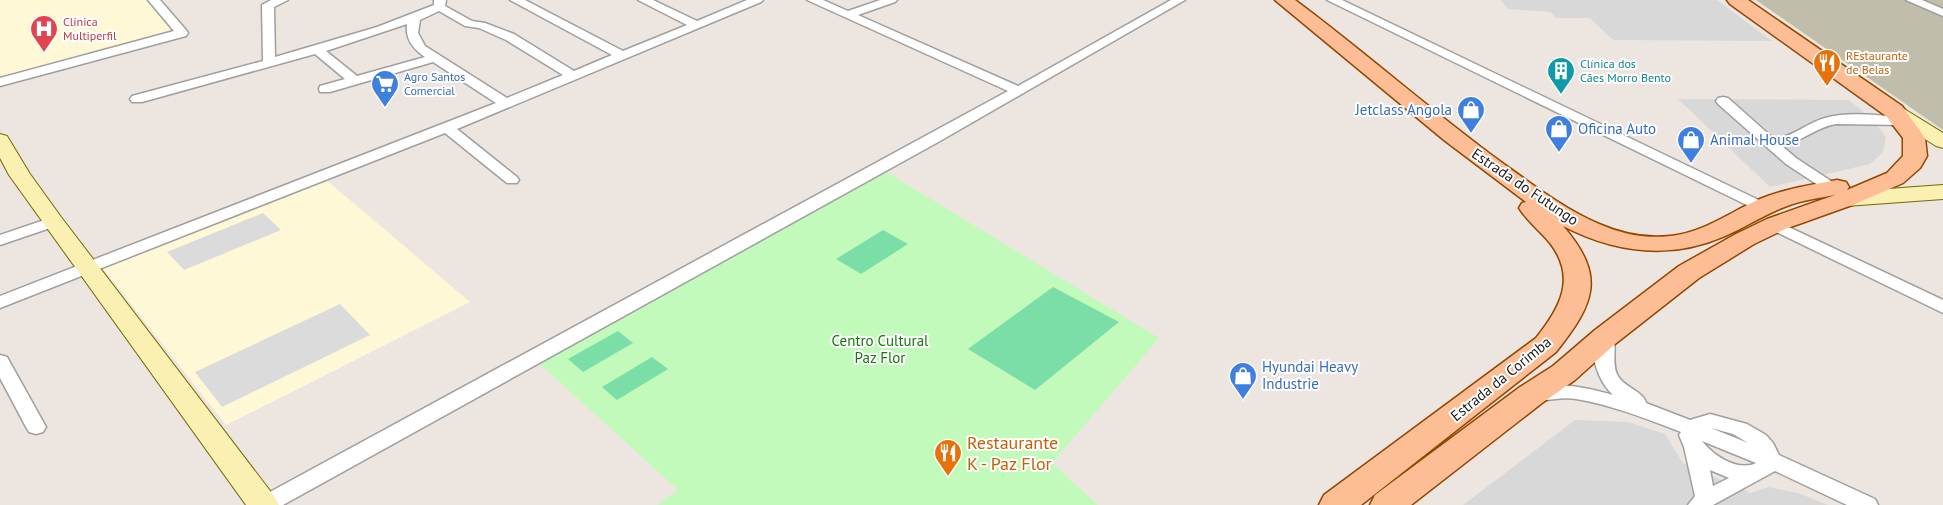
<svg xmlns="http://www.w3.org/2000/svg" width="1943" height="505" font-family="'PT Sans',sans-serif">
  <rect width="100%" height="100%" fill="#ede6e0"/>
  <!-- residential -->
  <path fill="#d9d8d8" d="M1501,0h216l55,41 -159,-1 -23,-22h-34l-5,-6 -43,-3z
    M1678,99l171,1 22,18 15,19 -3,15 -13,12 -100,23z
    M1575,420l53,2 37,12 18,29 68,30 17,-6 30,6 30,12h-365z"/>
  <!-- education -->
  <path fill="#fff8d7" d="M0,0h151l25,30 -176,47z
    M324,178l146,124 -244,123 -124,-158z"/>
  <!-- construction -->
  <path fill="#c1bdab" d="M1756,0h187v130z"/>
  <!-- park -->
  <path fill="#c1faba" d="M883,170l276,168 -107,125 46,42h-441l21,-15 -139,-127z"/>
  <!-- pitch -->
  <path fill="#7bdea6" d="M883,230l25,14 -47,30 -25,-15z
    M1053,287l66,35 -84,68 -67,-41z
    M618,331l15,12 -50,29 -15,-13z
    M652,357l16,12 -51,31 -15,-13z"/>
  <!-- parking -->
  <path fill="#dbdbdb" d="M263,213l18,17 -97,40 -17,-18z
    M340,304l30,31 -148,72 -27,-35z"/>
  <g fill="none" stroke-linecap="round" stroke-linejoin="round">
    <defs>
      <path id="street" d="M148,0h12l26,30 2,3 -2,3 -186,50v-8l174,-47z
        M271,0h17l-14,7 1,50 102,-30 57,-22v-5h12l-1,6 27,15 13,2 29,11 60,37 38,-16 -102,-55h15l98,51 64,-26 -49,-25h15l44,21 50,-21h16l-2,2 -304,127 60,48 2,3 -2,3h-10l-62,-50 -445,175v-12l496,-193 -63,-41 -103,30h-10l-1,-3 1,-3 25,-7 -30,-25 -173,48h-10l-2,-3 2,-3 131,-35 -1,-56zM439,11l26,15 14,2 27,12 57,35 -56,23 -82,-52 -7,-13 2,-13zM407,24c-2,15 6,25 18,33l-68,19 -31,-25z
        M807,0h16l25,11 32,-11h17l-2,2 -37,13 160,71 153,-86h14l-245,141 -657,364h-29l3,-6 751,-408z
        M1327,0h15l425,204 3,3 -3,3h-10z
        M1906,0h16l21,9v7z
        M1723,97l5,1 46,41c19,-2 33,-16 51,-21 25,-7 52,-2 78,-1l7,4 -7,4 -67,-1c-19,3 -34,17 -54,22l14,12 41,27 2,3 -2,3h-10l-41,-27 -68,-60 -2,-3 2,-3z
        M53,217l6,2 2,3 -2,3 -59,20v-10z
        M1774,220l169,80v13l-175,-85 -2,-3 2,-3z
        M1605,331l6,2c8,12 -1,30 7,43 6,11 26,16 28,27l44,17 20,-6 37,10 19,11 7,8 6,12 96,44 3,6h-31l-72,-34 -62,34h-25l7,-9 -11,-49 -5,-12 2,-3c-34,-13 -69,-27 -105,-33 -16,-3 -32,4 -47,0l-3,-5 3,-5c30,-8 55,-2 84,6 -15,-14 -26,-43 -14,-62zM1711,428l22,6 15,9zM1702,441l54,22c-19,9 -43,-8 -54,-22zM1710,470l19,8 -16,8z
        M0,355l7,2 39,70 -3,5 -7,2 -7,-2 -3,-5 -26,-49z"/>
      <path id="secondary" d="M1894,105l7,2 42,26v15l-7,-2 -49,-31 -3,-4 3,-4z
        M0,134l7,2 23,38 31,43 213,279 5,9h-33l-237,-330 -9,-17z
        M1943,185v14l-97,7 -8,-2 -3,-5 3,-5 8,-2z"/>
      <path id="primary" d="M1275,0h20c70,52 135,110 206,162 31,22 63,47 98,62 23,10 46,15 71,12 33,-3 60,-24 90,-37 24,-10 51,-14 77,-19l9,2 3,5 -2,3 40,-17 16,-17v-18l-17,-22 -156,-112 -3,-4h21l154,106 23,32 2,18 -7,12 -17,15 -48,21 -70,25 -31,15 -55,34 -84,66 -40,36 -33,23 -131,102h-41l5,-10 145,-108 33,-21 42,-36 84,-64 57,-32 31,-15 68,-24c-16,3 -33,5 -48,11 -22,8 -41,21 -62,30 -55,24 -110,17 -162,-10 44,51 31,78 -7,126l-195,153h-42l5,-10 212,-157c24,-30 41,-60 14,-95 -10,-12 -23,-22 -31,-35l3,-5 4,-1 -82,-62z"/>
    </defs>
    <!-- street casing -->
    <use href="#street" stroke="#9f9f9f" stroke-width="3"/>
    <!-- secondary casing -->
    <use href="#secondary" stroke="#716903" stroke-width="2"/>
    <!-- primary casing -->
    <use href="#primary" stroke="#924700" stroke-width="3"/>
    <!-- street -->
    <use href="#street" fill="#fff" fill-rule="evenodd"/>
    <!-- secondary -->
    <use href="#secondary" fill="#faf0b1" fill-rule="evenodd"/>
    <!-- primary -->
    <use href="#primary" fill="#fdbd95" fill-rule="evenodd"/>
  </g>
  <!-- icons -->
  <defs>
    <symbol id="hospital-pin" viewBox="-11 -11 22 30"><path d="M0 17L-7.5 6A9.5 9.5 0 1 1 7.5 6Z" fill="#e0444e" stroke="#fff"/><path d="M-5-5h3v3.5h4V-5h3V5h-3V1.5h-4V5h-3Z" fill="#fff"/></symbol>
    <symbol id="restaurant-pin" viewBox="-11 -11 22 30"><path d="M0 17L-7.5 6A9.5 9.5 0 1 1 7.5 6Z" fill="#e8710a" stroke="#fff"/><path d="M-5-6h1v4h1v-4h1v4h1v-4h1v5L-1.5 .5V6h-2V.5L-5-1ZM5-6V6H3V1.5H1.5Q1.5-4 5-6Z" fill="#fff"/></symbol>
    <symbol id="building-pin" viewBox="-11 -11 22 30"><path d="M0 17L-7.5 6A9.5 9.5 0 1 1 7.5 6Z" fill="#0f9aa8" stroke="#fff"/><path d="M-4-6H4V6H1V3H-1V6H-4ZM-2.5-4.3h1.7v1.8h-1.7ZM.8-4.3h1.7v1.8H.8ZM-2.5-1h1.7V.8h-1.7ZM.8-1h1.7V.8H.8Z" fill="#fff"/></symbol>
    <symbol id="supermarket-pin" viewBox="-11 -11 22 30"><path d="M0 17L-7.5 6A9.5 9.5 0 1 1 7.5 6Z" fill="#3f7fe0" stroke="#fff"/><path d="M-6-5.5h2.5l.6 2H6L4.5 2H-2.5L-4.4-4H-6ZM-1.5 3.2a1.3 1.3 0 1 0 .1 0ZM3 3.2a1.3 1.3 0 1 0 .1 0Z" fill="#fff"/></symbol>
    <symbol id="shop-pin" viewBox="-11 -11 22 30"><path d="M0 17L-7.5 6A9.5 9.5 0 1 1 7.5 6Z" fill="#3f7fe0" stroke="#fff"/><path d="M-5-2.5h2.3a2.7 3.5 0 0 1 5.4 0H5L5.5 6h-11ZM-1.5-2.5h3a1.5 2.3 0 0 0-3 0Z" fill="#fff"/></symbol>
  </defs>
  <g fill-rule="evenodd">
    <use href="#hospital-pin" x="28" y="13" width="32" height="43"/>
    <use href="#restaurant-pin" x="1811" y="47" width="32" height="43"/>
    <use href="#building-pin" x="1545" y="55" width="32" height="43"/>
    <use href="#supermarket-pin" x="369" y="68" width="32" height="43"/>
    <use href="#shop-pin" x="1455" y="94" width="32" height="43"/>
    <use href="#shop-pin" x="1543" y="113" width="32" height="43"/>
    <use href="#shop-pin" x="1675" y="124" width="32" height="43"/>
    <use href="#shop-pin" x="1227" y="360" width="32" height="43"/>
    <use href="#restaurant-pin" x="932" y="437" width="32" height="43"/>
  </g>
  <g text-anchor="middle" stroke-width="4" stroke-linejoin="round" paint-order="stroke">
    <!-- far-health labels -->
    <g font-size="12" fill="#be3a42" stroke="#fff" text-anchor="start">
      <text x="63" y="26">Clínica<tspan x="63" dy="14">Multiperfil</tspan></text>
    </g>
    <!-- far-food labels -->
    <g font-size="12" fill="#c56008" stroke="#fff" text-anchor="start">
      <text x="1846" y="60">REstaurante<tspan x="1846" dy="14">de Belas</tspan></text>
    </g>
    <!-- far-culture labels -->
    <g font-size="12" fill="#0d838f" stroke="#fff" text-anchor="start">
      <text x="1580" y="68">Clínica dos<tspan x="1580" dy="14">Cães Morro Bento</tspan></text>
    </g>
    <!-- far-shop labels -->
    <g font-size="12" fill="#366cbe" stroke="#fff" text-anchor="start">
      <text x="404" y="81">Agro Santos<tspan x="404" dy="14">Comercial</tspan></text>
    </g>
    <!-- shop labels -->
    <g font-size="15" fill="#366cbe" stroke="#fff" text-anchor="start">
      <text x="1452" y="115" text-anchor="end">Jetclass Angola</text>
      <text x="1578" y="134">Oficina Auto</text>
      <text x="1710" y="145">Animal House</text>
      <text x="1262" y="372">Hyundai Heavy<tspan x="1262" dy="17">Industrie</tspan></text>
    </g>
    <!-- street labels -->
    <g font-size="15" fill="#1b1b1b" stroke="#fff">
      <text transform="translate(1525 187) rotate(34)" y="5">Estrada do Futungo</text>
      <text transform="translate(1501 379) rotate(-39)" y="5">Estrada da Corimba</text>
    </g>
    <!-- park labels -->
    <g font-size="15" fill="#147809" stroke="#fff">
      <text x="880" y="346">Centro Cultural<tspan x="880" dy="17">Paz Flor</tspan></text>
    </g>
    <!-- near-food labels -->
    <g font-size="18" fill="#c56008" stroke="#fff" text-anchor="start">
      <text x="967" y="449">Restaurante<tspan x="967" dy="21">K - Paz Flor</tspan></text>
    </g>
  </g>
</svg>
